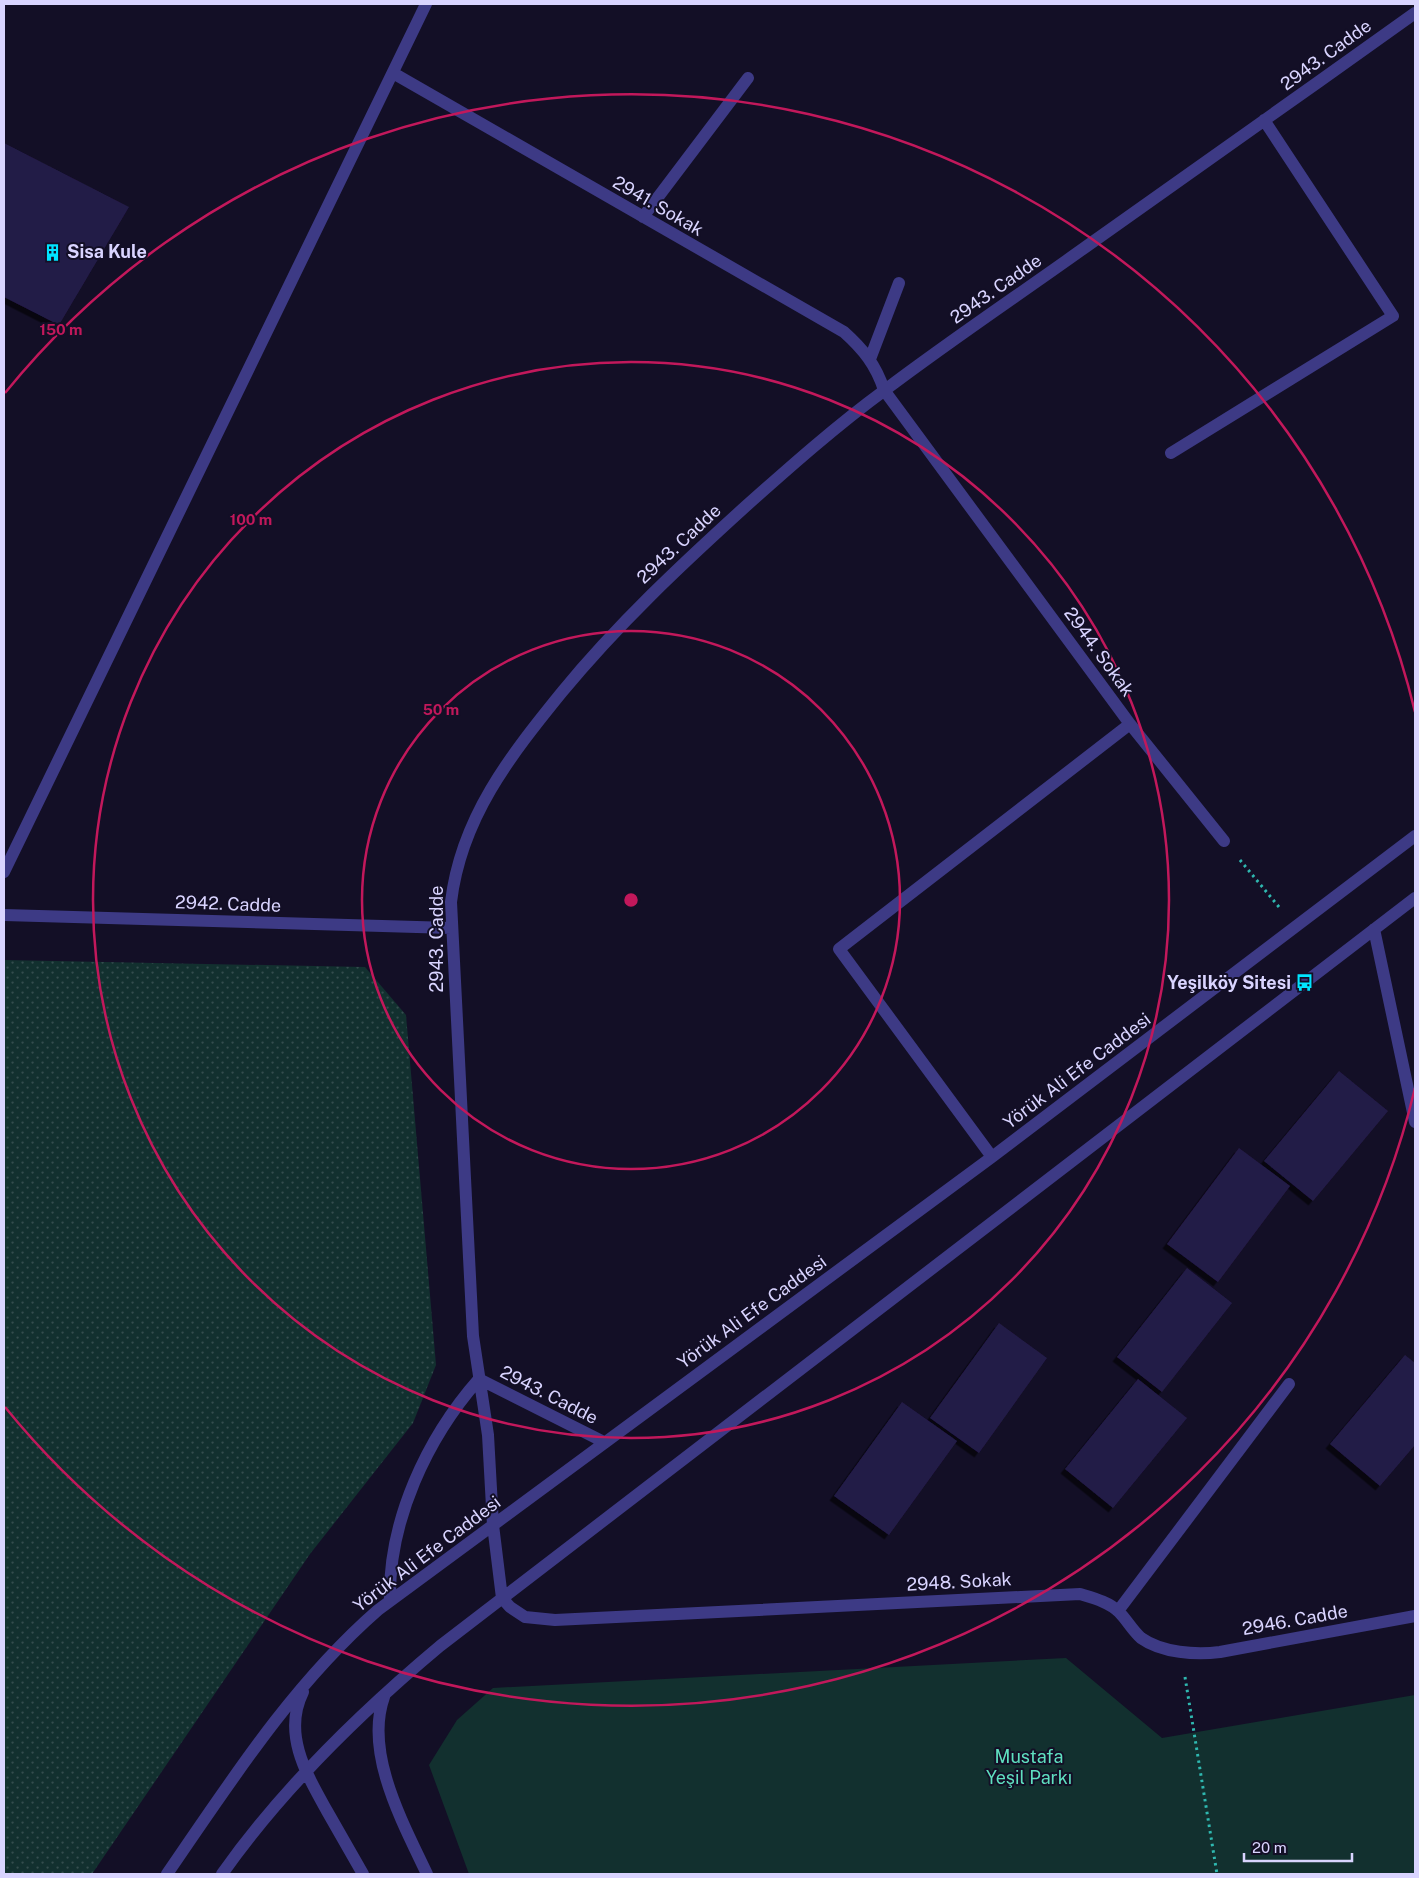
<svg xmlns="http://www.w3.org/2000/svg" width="1419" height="1878" font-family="'Public Sans',sans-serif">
  <defs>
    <pattern id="grass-dots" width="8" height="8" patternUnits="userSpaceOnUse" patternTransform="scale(1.25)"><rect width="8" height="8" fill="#12302f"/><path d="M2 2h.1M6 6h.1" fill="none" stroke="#344d4e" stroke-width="1.8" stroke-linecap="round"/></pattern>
    <filter id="shadow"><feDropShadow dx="-4.5" dy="4.5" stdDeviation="0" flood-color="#0009"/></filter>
  </defs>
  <rect width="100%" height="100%" fill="#130f26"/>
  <!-- grass -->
  <path fill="url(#grass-dots)" d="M4,960l361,7 41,48 30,350 -23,58 -103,131 -218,320h-88z"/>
  <!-- park -->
  <path fill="#12302f" d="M1066,1658l96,80 253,-43v179h-946l-40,-109 28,-45 36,-32z"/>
  <!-- building -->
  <path fill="#241b47" filter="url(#shadow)" d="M4,143l125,64 -70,118 -55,-28z
    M1339,1071l49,40 -75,90 -49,-40z
    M1239,1148l51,38 -72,96 -51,-38z
    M1187,1268l45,35 -70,89 -45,-35z
    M999,1323l48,35 -68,95 -49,-35z
    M1405,1355l10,8v82l-35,41 -50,-42z
    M1138,1379l49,39 -74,90 -48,-39z
    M902,1402l55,39 -68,94 -55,-39z"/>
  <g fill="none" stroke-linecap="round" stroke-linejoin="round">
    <!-- path -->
    <path stroke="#2fb8b0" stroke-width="3" stroke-dasharray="2.5 4" stroke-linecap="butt" d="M1240,860l39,47
      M1185,1677l32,197"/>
    <!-- minor -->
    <path stroke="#3d3a85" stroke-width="12" d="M1415,13c-109,78 -218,155 -328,233 -67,48 -136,94 -202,144 -49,36 -94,76 -139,116 -65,59 -128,118 -184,186 -52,64 -101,126 -111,210l22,434 15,99 5,90 9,73 8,9 15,10 30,3 525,-26c13,4 29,8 39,18 8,8 13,18 22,26 21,15 55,17 79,14l195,-36
      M393,73l451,259c19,17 32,33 40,58l246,334 94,117
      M643,217l105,-139
      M870,359l29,-76
      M1171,453l222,-137 -129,-196
      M4,872l422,-868
      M4,915l447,13
      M1374,929l41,193
      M992,1157l-153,-208 291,-225
      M390,1601c-2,-80 37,-163 89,-222l125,63
      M1118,1611l171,-227
      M303,1692c-21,42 4,83 24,119 12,21 24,42 36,63
      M384,1697c-20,56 19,126 43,177
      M167,1874c64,-93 125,-189 211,-264l614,-453 423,-321
      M222,1874c60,-85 138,-161 218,-228l975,-748"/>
  </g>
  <!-- distance rings -->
  <g fill="none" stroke="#c2185b" stroke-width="2.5">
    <circle cx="631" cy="900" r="269"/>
    <circle cx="631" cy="900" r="538"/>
    <path d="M1415 1088A806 806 0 0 1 5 1407M5 393A806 806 0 0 1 1415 712"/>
  </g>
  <!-- icons -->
  <defs>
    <symbol id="building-bare" viewBox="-9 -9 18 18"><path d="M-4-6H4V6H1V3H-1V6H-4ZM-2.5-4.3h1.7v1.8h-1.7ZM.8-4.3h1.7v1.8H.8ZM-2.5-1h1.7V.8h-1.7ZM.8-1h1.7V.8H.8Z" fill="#00e5ff" stroke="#130f26" stroke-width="2.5" paint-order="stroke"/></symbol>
    <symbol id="bus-bare" viewBox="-9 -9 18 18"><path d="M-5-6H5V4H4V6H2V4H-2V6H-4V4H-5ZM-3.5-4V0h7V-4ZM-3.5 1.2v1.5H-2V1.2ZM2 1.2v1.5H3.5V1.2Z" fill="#00e5ff" stroke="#130f26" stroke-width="2.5" paint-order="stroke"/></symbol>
  </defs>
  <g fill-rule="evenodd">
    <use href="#building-bare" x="40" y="240" width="25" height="25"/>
    <use href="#bus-bare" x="1292" y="970" width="25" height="25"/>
  </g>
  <g text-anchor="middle" stroke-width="4" stroke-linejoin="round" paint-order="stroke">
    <!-- street labels -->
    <g font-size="18" fill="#d9d4ff" stroke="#130f26">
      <text transform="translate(1326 55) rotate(-36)" y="6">2943. Cadde</text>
      <text transform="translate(658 206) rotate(30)" y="6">2941. Sokak</text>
      <text transform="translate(996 289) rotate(-35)" y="6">2943. Cadde</text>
      <text transform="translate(679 544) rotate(-43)" y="6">2943. Cadde</text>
      <text transform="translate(1099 652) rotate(54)" y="6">2944. Sokak</text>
      <text transform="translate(228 904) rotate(2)" y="6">2942. Cadde</text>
      <text transform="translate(437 939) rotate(-90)" y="6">2943. Cadde</text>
      <text transform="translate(1077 1071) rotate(-37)" y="6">Yörük Ali Efe Caddesi</text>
      <text transform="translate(752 1312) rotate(-36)" y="6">Yörük Ali Efe Caddesi</text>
      <text transform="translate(549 1395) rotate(27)" y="6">2943. Cadde</text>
      <text transform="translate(427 1554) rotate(-37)" y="6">Yörük Ali Efe Caddesi</text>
      <text transform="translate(959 1582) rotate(-3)" y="6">2948. Sokak</text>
      <text transform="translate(1295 1620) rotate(-10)" y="6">2946. Cadde</text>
    </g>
    <!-- poi labels -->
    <g font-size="18" font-weight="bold" fill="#d9d4ff" stroke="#130f26" text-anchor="start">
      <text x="67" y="258">Sisa Kule</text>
      <text x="1291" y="989" text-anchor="end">Yeşilköy Sitesi</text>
    </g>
    <!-- park labels -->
    <g font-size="18" fill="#5fe0c0" stroke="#130f26">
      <text x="1029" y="1763">Mustafa<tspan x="1029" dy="21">Yeşil Parkı</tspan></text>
    </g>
  </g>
  <circle cx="631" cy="900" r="8" fill="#c2185b" stroke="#130f26" stroke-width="2.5"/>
  <g font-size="15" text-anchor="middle" font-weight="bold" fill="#c2185b" stroke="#130f26" stroke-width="4" stroke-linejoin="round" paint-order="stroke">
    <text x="61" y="335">150 m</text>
    <text x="251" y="525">100 m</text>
    <text x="441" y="715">50 m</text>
  </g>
  <!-- border -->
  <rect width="1419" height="1878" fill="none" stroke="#d9d4ff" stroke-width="10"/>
  <!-- scale -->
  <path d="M1244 1853v8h108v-8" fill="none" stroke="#d9d4ff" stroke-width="2.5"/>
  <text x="1252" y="1853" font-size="15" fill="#d9d4ff" stroke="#130f26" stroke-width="4" paint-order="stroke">20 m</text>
</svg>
